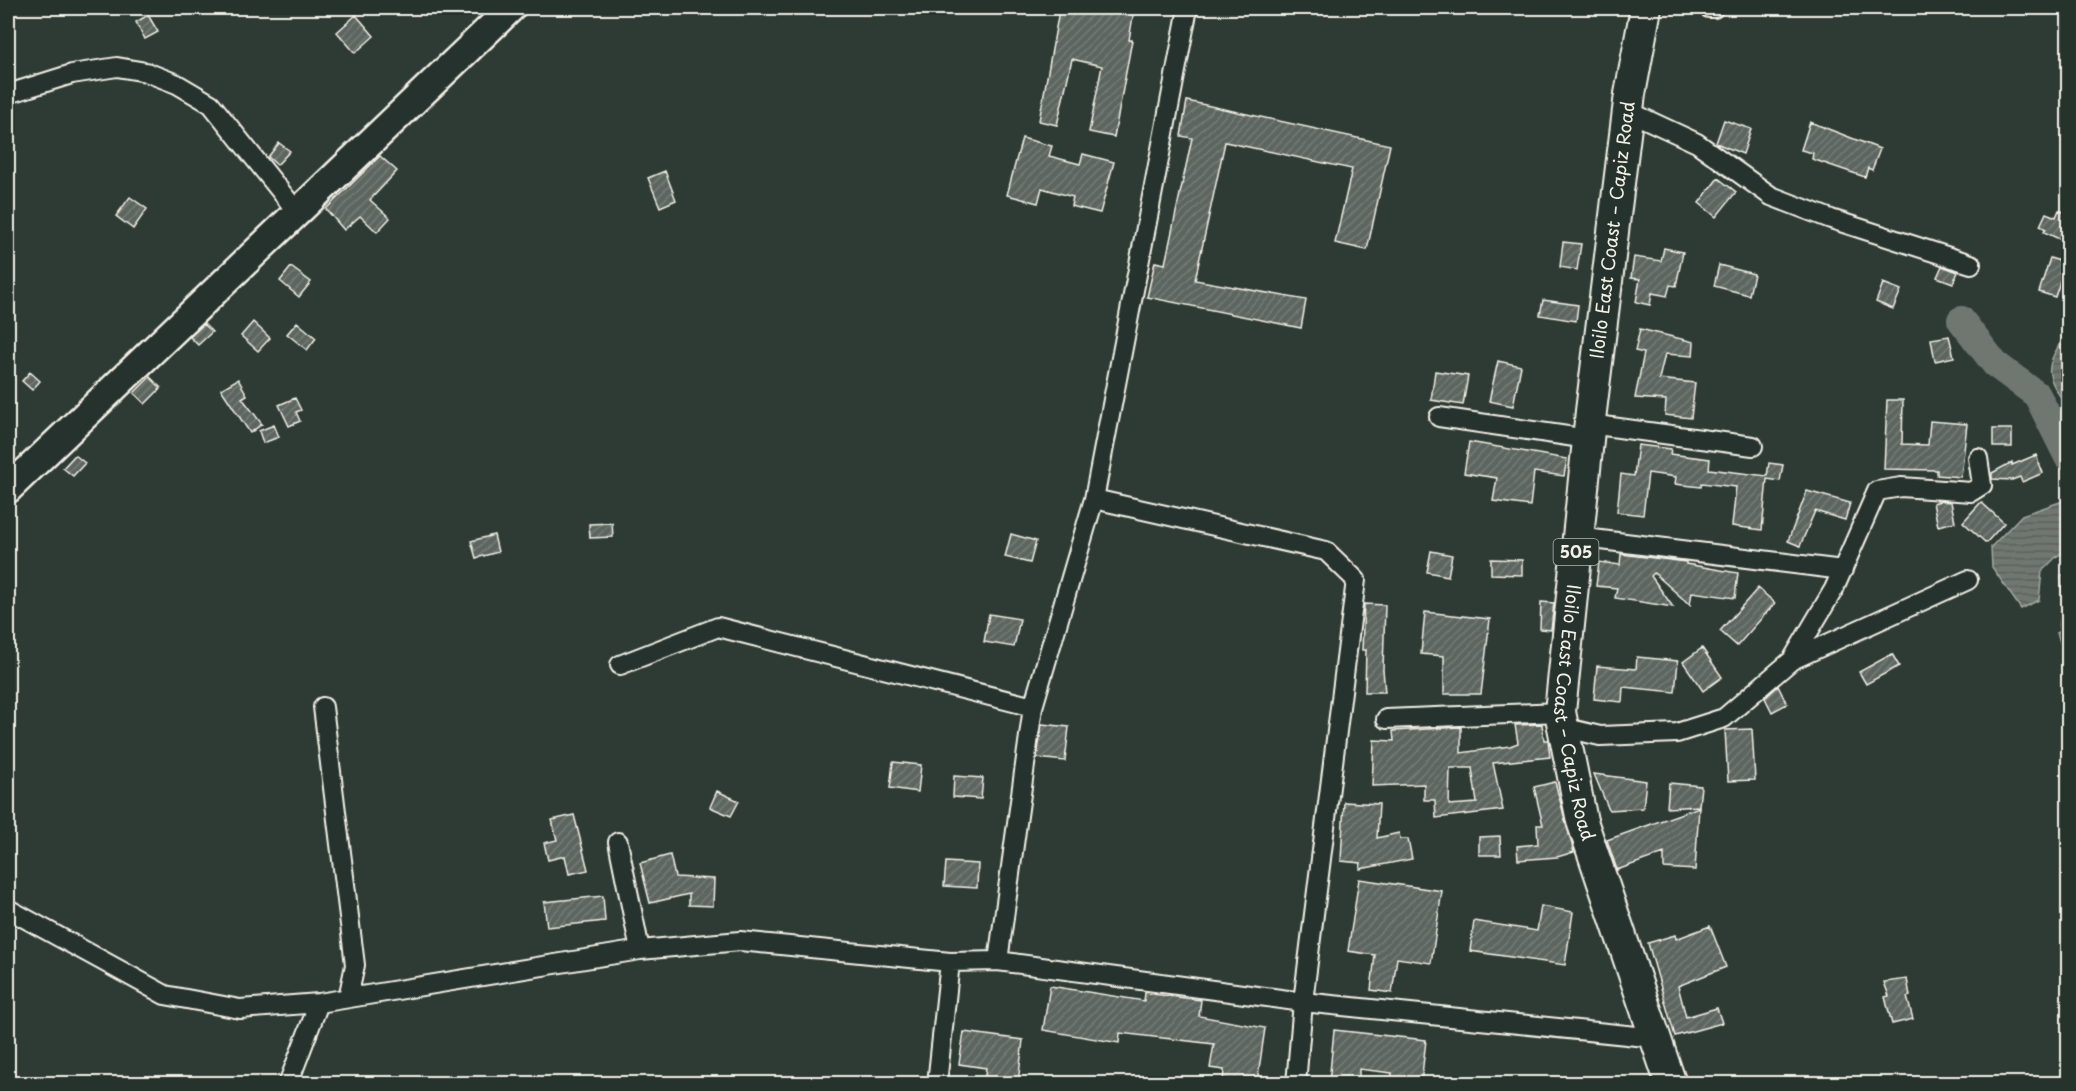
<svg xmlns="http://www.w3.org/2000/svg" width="2076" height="1091" font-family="'Playpen Sans',sans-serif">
  <defs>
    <pattern id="water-rules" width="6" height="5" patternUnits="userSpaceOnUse" patternTransform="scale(1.5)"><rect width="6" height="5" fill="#6f7770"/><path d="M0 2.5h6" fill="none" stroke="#5c605b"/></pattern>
    <pattern id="building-hatch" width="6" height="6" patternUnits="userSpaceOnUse" patternTransform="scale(1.5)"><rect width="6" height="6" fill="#5c655e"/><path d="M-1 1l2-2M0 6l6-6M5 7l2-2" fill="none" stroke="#747c75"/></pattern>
  </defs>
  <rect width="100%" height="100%" fill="#2e3b34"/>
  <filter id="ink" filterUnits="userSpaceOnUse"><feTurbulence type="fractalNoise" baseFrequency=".0167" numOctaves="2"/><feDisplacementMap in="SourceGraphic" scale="12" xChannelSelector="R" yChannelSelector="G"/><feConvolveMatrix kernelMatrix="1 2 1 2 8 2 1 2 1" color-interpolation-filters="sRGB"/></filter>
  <g filter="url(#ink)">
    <!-- water -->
    <path fill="url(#water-rules)" stroke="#a4a8a0" stroke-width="1.5" d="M2068,329v71l-3,3c-26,-34 -15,-40 3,-74z
      M2066,500l2,8v42l-11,6 -15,15 -3,29 -18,9 -29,-42 -1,-20 31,-32z
      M2068,574v50l-9,4 4,-26 -2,-27z
      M2068,628v38l-11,-33z"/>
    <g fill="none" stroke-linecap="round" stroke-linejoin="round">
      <!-- river -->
      <path stroke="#6f7770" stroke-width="28" d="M1961,320l34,44 42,31 31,62"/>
    </g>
    <!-- building -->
    <path fill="url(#building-hatch)" stroke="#f4f1e8" stroke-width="1.5" fill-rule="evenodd" d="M1073,8l61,2 -5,30h3l-18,97 -25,-5 13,-66 -30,-7 -15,66 -18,-4 20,-110 13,3z
      M148,15l10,17 -13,7 -9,-17z
      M356,15l18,21 -19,17 -18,-21z
      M1187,101l203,44 -23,105 -32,-7 17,-74 -127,-27 -30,138 111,20 -5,28 -154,-31 8,-35 10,2 27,-126 -11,-2z
      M1724,120l27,9 -8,25 -27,-11z
      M1810,122l70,27 -8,21 -4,-2 -3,9 -53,-18 1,-6 -12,-3z
      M1022,138l30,8 -3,10 31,8 3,-10 31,8 -14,51 -29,-7 2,-9 -31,-9 -4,15 -31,-8z
      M279,143l11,8 -13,14 -9,-8z
      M380,156l17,15 -27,29 20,18 -13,14 -17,-16 -16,14 -18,-21z
      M665,171l11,29 -16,7 -12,-29z
      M1718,178l18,14 -20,25 -17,-14z
      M130,197l17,12 -14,20 -17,-13z
      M2059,210l9,4v29l-24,-11 2,-3 -6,-3 6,-13 10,4z
      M1563,242l18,2 -4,26 -17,-3z
      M1664,248l19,4 -7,34 -6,-1 -3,11 -15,-3 -2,12 -14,-3 4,-23 -9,-1 3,-21 27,4z
      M2050,258l16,5 -11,34 -16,-5z
      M1719,265l35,9 -5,21 -35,-9z
      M1942,266l16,6 -5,11 -16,-6z
      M291,267l20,15 -12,15 -19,-16z
      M1883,283l18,7 -8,19 -17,-7z
      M1543,300l35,5 -2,16 -36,-6z
      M253,322l17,16 -12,13 -17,-15z
      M297,322l19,16 -9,12 -20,-16z
      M204,324l8,8 -14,13 -8,-8z
      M1640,329l54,13 -1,14 -28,-2 -6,25 36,4 -4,35 -26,-3 1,-15 -31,-2 9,-45 -9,-2z
      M1949,336l5,21 -19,4 -4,-22z
      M1498,361l23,5 -8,40 -24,-5z
      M1435,371l33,5 -5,29 -32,-5z
      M30,372l10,9 -8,9 -10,-9z
      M150,377l11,11 -16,16 -11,-11z
      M238,379l9,16 -5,3 20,26 -12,9 -29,-44z
      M295,398l6,12 -5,2 4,9 -11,5 -10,-21z
      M1887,400h16l-1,44 26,1 2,-24 37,3 -6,53 -24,-2v-5l-53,-1z
      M274,425l5,12 -16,6 -4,-12z
      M1993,429h19v18h-19z
      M1469,442l98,17 -3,17 -30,-4 -4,34 -37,-5 4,-23 -33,-5z
      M1638,445l33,4 -1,5 40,5 -1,10 58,7 2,-13 14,2 -3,16 -13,-2 -5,51 -30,-4 4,-39 -34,-4 -1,4 -26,-3 1,-7 -28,-4 -5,42 -26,-3 4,-38 13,2z
      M75,455l10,8 -12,13 -10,-8z
      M2036,455l7,18 -21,9 -2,-5 -8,3 -20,-1v-6l20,-11v3z
      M1807,491l43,12 -5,17 -30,-9 -15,35 -12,-5z
      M1940,501l11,1 4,20 -17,4 -5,-23z
      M1981,502l23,21 -18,20 -23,-21z
      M612,523l1,14 -23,1 -1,-14z
      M1011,534l25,7 -6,22 -25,-6z
      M494,535l4,17 -22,6 -5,-17z
      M1431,551l21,4 -4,21 -21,-4z
      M1621,554l65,8v2l52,9 -3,25 -43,-6 -2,13 -36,-32 -3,3 22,31 -58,-9 2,-10 -21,-2 3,-24 21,3z
      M1491,559l31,1v15l-31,-1z
      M1758,588l17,15 -38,43 -17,-15z
      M1541,602l13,1 -3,27 -11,-1z
      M1364,604l21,1 -2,65 2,22h-20l1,-42h-4z
      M1425,612l65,7 -9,75h-37v-38l-23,-2z
      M989,614l31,5 -6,28 -30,-5z
      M1702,648l20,29 -19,14 -20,-29z
      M1892,654l7,12 -33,18 -7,-12z
      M1637,657l41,4 -3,31 -52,-5 -1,15 -28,-3 3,-33 39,3z
      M1778,686l9,18 -15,8 -7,-14z
      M1042,724l27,3 -4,34 -28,-3z
      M1542,724l2,16h4l2,17 -57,6 10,47 -67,8 -1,-18h-11v-16l-52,2 2,-46 20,1 -1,-10 68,-4v26l49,-7 8,-3 -3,-18zM1450,768h22l5,35 -28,2z
      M1752,729l3,51 -27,1 -3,-51z
      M893,762l28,3 -3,27 -28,-4z
      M1594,774l52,7 -3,27 -34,2z
      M954,776l29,2 -2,21 -28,-2z
      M1555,782l19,70 -17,5 -39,3 -1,-14 21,-2 -1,-19h6l-9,-38z
      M1669,783l32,3 -2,20 -32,2z
      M717,791l22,10 -8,15 -21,-9z
      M1344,802l35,2 -2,34 22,-5 1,6h8l4,20 -52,10 1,-6 -20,-2z
      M1699,807l-4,63 -31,-2v-15l-47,17 -10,-30z
      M574,815l14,55 -19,4 -4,-18 -17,4 -4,-17 13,-3 -5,-20z
      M1500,836l1,19h-22v-18z
      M670,855l5,22 39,2 -1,27 -24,-1v-11l-39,9 -10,-40z
      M946,862l32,2 -1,24 -33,-2z
      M1359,879l83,12 -11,72 -34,-5 -5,35 -21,-3 4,-35 -27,-4z
      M603,896l2,25 -58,6 -3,-25z
      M1541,906l32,6 -8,53 -95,-14 4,-30 63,10z
      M1710,926l16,41 -48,19 8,31 31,-9 5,15 -47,13 -27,-93 27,-8 1,4z
      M1907,979l3,17 -3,1 6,22 -21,5 -7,-27 4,-1 -5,-14z
      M1050,986l94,15 1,-8 56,7 -2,16 66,12 -8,55h-34l1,-13 -14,-2 4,-24 -94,-11 -1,10 -76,-13z
      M1334,1030l92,10 -5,43h-30l1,-10 -33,-4v14h-30z
      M964,1032l59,8 -5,43h-34l2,-15 -27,-4z"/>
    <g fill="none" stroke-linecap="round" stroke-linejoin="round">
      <defs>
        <path id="street" d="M1188,8l-94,491 -61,208 -35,254 305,41 353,36
          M1709,8h5
          M8,94l64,-20 45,-7 29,5 31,12 34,20 87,109
          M1628,111l69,32 74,53 60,23 140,45
          M1439,417l149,22
          M1589,424l164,22
          M1094,499l232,52 30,29 -53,422 -7,82
          M1577,537l266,33
          M1792,660l42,-71 43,-98 24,-4 70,5 11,-7 -4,-27
          M620,665l98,-38 315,80
          M323,707l32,258 -7,33
          M1386,719l174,-7
          M1562,727l38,9 77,-3 47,-15 68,-58 176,-80
          M618,842l22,108
          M8,909l157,86 75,14 79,-6 321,-53 100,-9 210,21 48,-1
          M288,1084l31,-81
          M937,1084l13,-122"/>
        <path id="secondary" d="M8,489l503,-481"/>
        <g id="primary">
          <path id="s1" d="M1646,8l-16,86 -39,317 -31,301 22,109 89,263"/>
        </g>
      </defs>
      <!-- street casing -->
      <use href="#street" stroke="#f4f1e8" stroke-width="22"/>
      <!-- secondary casing -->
      <use href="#secondary" stroke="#f4f1e8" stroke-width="32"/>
      <!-- primary casing -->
      <use href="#primary" stroke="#f4f1e8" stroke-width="34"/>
      <!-- street -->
      <use href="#street" stroke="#26332d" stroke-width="18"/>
      <!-- secondary -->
      <use href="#secondary" stroke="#26332d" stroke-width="27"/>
      <!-- primary -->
      <use href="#primary" stroke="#26332d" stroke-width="30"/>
    </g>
  </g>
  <g text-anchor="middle" stroke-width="5" stroke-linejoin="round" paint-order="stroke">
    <!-- shield labels -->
    <rect fill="#26332d" stroke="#b6b8b0" stroke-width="1.5" x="1553.5" y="539" width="45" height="26" rx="4.5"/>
    <g font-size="16" font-weight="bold" fill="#f4f1e8">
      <text x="1576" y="558">505</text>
    </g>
    <!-- street labels -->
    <g font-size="18" fill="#f4f1e8" stroke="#26332d">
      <text transform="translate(1613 230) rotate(-83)" y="6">Iloilo East Coast – Capiz Road</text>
      <text dy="6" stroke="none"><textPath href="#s1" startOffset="711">Iloilo East Coast – Capiz Road</textPath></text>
    </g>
  </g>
  <!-- margin -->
  <rect width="2076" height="1091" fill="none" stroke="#26332d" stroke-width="30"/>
  <rect x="15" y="15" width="2046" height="1061" fill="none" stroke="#f4f1e8" stroke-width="2" filter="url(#ink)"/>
</svg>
